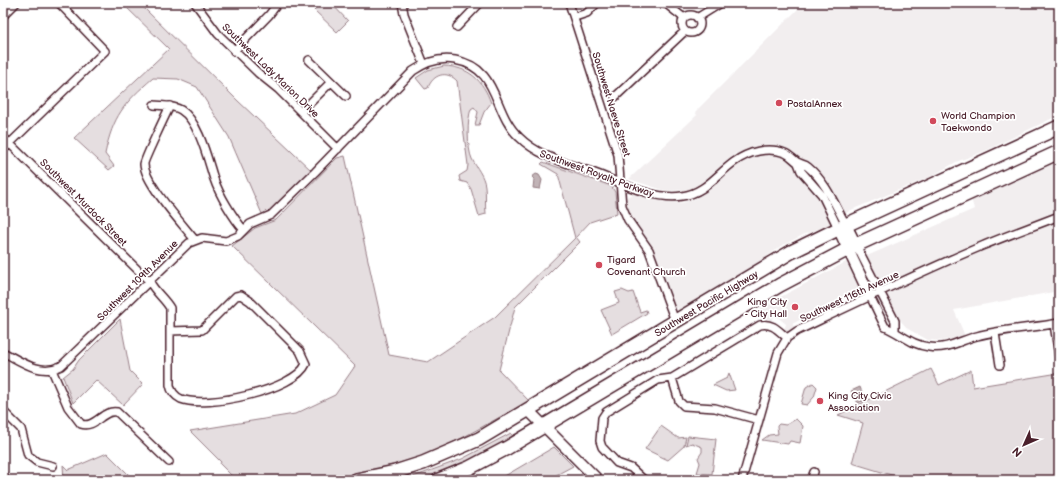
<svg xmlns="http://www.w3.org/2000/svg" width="1062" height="483" font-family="'Balsamiq Sans',sans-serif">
  <rect width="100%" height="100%" fill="#fff"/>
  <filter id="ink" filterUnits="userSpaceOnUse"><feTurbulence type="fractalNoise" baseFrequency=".025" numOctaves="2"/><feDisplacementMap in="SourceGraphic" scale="8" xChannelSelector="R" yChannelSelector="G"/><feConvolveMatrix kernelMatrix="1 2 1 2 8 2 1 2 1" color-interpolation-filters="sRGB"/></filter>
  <g filter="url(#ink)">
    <!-- built -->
    <path fill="#f2eeef" d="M804,3h255v112l-74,36 -29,11 -24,14 -81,34 -25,16 -21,8 -24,12 -28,21 -68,41 -6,2 -7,-6 -17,-52 -24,-35 -5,-16 2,-5 9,-3 27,8 17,2 14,-4 15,-9 31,-28 -5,-9 -30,26 -13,9 -8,2 -19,1 -37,-12 68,-64 -2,-3z
      M1059,158v133l-105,19 11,26 -23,5 -14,-1 -20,-11 -9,-10 -32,-63 107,-47 -3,-11z
      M846,262l6,4 12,26 -3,3 -6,3 -3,-5 -60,31 3,4 -6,4 -5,-2 2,-6 -11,-9 -3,5 -7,-2 -5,-10z"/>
    <!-- green -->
    <path fill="#e5dee0" stroke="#987e86" d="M122,3h17l98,97 74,70 -42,41 -7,3 -33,-77 -32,-50 -19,-8 -25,-1c-29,25 -40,38 -48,76l9,12 -5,4 -35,-32 95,-89z
      M321,3h10l17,18 -11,11 -23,-22z
      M444,66c25,1 39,14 47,37l-7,9 -5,13h-4l3,-13 -4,-5 -3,2c-4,11 -4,39 1,50 4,8 12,17 13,27 1,9 0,19 1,28l-7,2 -8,-27 -4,-6 -7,-2 -1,-5 8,-5 1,-6 -11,-84c-10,-11 -24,-7 -29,7l-3,1 -9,-11 12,-8z
      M345,156l44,199 39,7 67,-45 80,-79 -17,-64 -17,-10 2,-2 68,24 4,6 2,21 -27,9 -14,15 4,5 -65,65 -16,63 30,31 -67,37 -23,11v2l-46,14 -65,15h-92l-16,-16 1,-2 -31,-31 105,-17 40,-19 20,-29 -123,-120 23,-18 21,-8 61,-62z
      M622,290l7,3 4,-1 7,20 6,-2 1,3 -35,21 -11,-24 18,-7 -4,-11z
      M120,319l10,52 13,13 -20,21 -27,-25 -23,23 -10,-26 10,-8 6,-9z
      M931,369l8,16 32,-15 2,17 86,-14v107h-151l-56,-17 11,-40 -25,-8z
      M729,373l6,17 -9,1 -13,-6 14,-7z
      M813,383l4,4 -3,10 -7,8 -6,-1 5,-17z
      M796,419l7,7 -3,17 -10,-2 -2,3 -26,-4 7,-5 9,-1 -1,-8 2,-2 7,1z
      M661,426l17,12 8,-1 -2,9 -16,14 -23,-11z
      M511,433l2,4c-29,16 -75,43 -108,43l57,-21z
      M688,436l28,3 -4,35 -15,-1 3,-10 -2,-5 4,-6v-5l-10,-4 -6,2z
      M554,447l19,19 -26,14h-49z
      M107,453l27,27h-70l-1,-15 5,5z"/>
    <!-- water -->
    <path fill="#c1b3b6" stroke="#91787e" d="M536,174l3,1 3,5 -2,9 -7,-1 1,-9 -2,-2z
      M860,387l5,13 -7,3 -7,-12z"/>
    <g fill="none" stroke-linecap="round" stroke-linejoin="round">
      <defs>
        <path id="street" d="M195,3l23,31 40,39 20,16 60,60
          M402,3l2,11 20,50
          M569,3l49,152 4,51 6,14 21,30 26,71
          M665,3l19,15
          M682 24a9 9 0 1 1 18 0a9 9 0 1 1-18 0Z
          M3,16l13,-13
          M575,17l12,-4 10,-10
          M697,18l24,-15
          M457,27l23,-24
          M234,51l35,-36 9,-12
          M309,60l37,36
          M615,97l70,-66
          M154,105c9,1 19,0 27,5 18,11 27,51 33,69 5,15 19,39 30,51
          M170,106c-3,6 -26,54 -26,58 0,18 39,61 51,76
          M301,112l30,-30
          M3,137l147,145c5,10 14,16 20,26v77c1,6 5,11 11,14 25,10 114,-9 125,-35l-6,-13 -50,-50 -9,-6 -5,1 -34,34 -32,1
          M3,150l102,-99 -46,-48
          M798,163l3,8 21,24 16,33
          M856,245l39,76v10
          M870,296l15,31c17,7 26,18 44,20 18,3 32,-7 48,-11 26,-7 55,-8 82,-13
          M1054,324l5,33
          M995,333l5,32
          M3,352c19,10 37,24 58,14l128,-123 13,-5 24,3 12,-5 12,-12 21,-9 44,-43 98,-101c13,-9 26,-14 42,-11 45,8 37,52 64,77 20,20 48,26 73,35 25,9 63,29 90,24 23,-3 34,-21 52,-34 14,-10 34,-16 51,-9 5,2 8,6 12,9 3,2 8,2 11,5 18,15 27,38 38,58
          M52,370l16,37 13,17c14,5 22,-15 36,-12l52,50
          M672,378l7,23 5,5 31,2 44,12
          M3,411l18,18 7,26 9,7 16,4
          M3,475l2,5
          M644,480l-13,-12 -14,-5 -15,-16 -2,-6 2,-23 4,-6 52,-32 14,-2 88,-53c12,-3 19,6 27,13
          M742,480l36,-127 9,-15 10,-7c61,-29 123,-59 185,-85 26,-11 52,-20 77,-30
          M811,480l3,-8"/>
        <path id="secondary" d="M846,225l10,20
          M838,228l32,68
          M528,410l70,70"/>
        <path id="highway" d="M356,480l39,-8 28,-9 56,-24 312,-187 55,-27 213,-98
          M439,480l30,-12 38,-20 273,-163 76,-40 203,-93"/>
      </defs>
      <!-- street casing -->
      <use href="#street" stroke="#4a1f2b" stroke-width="10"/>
      <!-- secondary casing -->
      <use href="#secondary" stroke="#4a1f2b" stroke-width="13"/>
      <!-- highway casing -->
      <use href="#highway" stroke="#4a1f2b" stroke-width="16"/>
      <!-- street -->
      <use href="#street" stroke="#fff" stroke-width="7"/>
      <!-- secondary -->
      <use href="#secondary" stroke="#fff" stroke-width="10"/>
      <!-- highway -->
      <use href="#highway" stroke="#fff" stroke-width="13"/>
    </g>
  </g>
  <!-- markers -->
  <g fill="#d1495b" stroke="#fff" stroke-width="1.5">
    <circle cx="779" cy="103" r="4"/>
    <circle cx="933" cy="121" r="4"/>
    <circle cx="599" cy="265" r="4"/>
    <circle cx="795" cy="307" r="4"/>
    <circle cx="820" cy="401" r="4"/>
  </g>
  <g text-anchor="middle" stroke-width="3.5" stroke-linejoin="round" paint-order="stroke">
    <!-- street labels -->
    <g font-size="10" fill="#4a1f2b" stroke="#fff">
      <text transform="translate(271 70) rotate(44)" y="4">Southwest Lady Marion Drive</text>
      <text transform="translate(612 104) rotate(73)" y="4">Southwest Naeve Street</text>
      <text transform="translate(597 173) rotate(20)" y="4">Southwest Royalty Parkway</text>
      <text transform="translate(84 202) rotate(45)" y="4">Southwest Murdock Street</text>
      <text transform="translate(137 280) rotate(-45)" y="4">Southwest 109th Avenue</text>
      <text transform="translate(849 296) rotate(-25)" y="4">Southwest 116th Avenue</text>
      <text transform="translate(706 303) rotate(-31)" y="4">Southwest Pacific Highway</text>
    </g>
    <!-- poi labels -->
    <g font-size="10" fill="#4a1f2b" stroke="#fff" text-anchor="start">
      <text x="787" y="107">PostalAnnex</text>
      <text x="941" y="119">World Champion<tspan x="941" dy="12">Taekwondo</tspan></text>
      <text x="607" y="263">Tigard<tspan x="607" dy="12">Covenant Church</tspan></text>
      <text x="787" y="305" text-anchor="end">King City<tspan x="787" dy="12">- City Hall</tspan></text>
      <text x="828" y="399">King City Civic<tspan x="828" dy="12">Association</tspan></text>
    </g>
  </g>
  <!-- margin -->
  <rect width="1062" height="483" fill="none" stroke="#fff" stroke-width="16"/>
  <rect x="8" y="8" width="1046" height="467" fill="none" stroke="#4a1f2b" stroke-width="1.5" filter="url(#ink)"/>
  <!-- north arrow -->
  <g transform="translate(1024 445) rotate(225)" stroke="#ffffff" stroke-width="3" paint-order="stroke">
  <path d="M0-3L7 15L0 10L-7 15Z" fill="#4a1f2b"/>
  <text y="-6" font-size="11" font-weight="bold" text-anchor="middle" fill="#4a1f2b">N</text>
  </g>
</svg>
